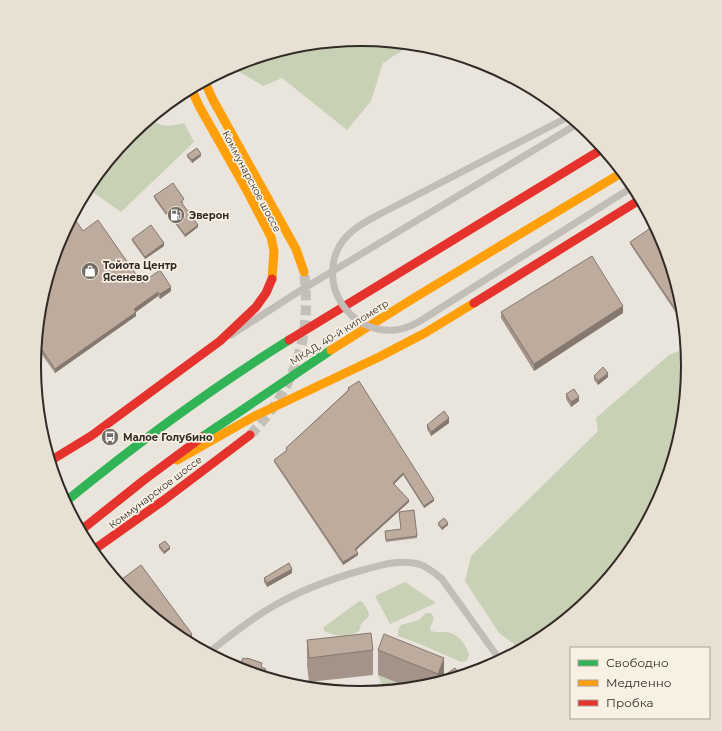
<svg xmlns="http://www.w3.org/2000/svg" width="722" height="731" font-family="Montserrat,sans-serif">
  <rect width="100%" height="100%" fill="#eae5dc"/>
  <!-- green -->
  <path fill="#c8d0b6" d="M361,39l51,5 -29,19 -12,38 -24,29 -65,-52 -19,8 -33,-20 6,-3 61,-18z
    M151,117c7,12 22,9 33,6l10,19 -73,70 -34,-24 43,-54z
    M684,349h2l2,17 -6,64 -19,61 -30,56 -41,50 -50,41 -21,11 -22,-16 -34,-52 6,-25 127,-125 -2,-13 73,-63z
    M405,582l31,21 -46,21 -15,-28z
    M362,601l6,10 1,5 -8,8 -2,7c-10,7 -26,5 -35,0v-4l34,-25z
    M426,613h5l2,3v5l-3,7 1,3c6,2 14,0 20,2 9,3 15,13 18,21l-2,7 -6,1 -41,-18 -22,-8v-6l3,-5 18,-5z
    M378,675l33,13 -21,2 -9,-7z"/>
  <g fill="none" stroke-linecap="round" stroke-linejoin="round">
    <!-- secondary-tunnel -->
    <path stroke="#c5c0b7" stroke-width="10" stroke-dasharray="10 5" stroke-linecap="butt" d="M250,435c46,-47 62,-99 54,-163"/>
    <!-- street -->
    <path stroke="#c2bdb6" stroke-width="7" d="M380,214l190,-98
      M439,309l195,-123
      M231,335l67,-43 281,-169
      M208,653c20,-16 40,-32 62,-45 29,-17 60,-29 93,-38 18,-5 37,-11 56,-6 9,3 16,9 23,15l58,81"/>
    <!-- fast -->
    <path stroke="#30b455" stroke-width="9" d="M202,437l129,-87
      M65,502c71,-58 145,-113 224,-162"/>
    <!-- slow -->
    <path stroke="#ff9f0a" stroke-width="9" d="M204,80l9,20 83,149 8,23
      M191,88l8,18 47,83 25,48 3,14 -2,28
      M331,350l83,-52 209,-126
      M177,460l78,-44 124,-59 46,-24 49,-30"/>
    <!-- jam -->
    <path stroke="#e5322d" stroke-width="9" d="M474,303l167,-104
      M289,340l315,-192
      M50,461l41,-25 129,-95 36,-34 10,-14 6,-14
      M80,531l64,-51 58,-43
      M92,551l72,-51 86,-65"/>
    <!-- street-bridge -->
    <path stroke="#c2bdb6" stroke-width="7" d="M380,214c-15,8 -31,16 -40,31 -23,40 10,90 56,85 16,-2 30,-13 43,-21"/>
  </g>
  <!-- wall -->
  <path fill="#a39388" d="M187,155l14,1 -9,7 -5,-6z
    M154,196l30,6 -2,1 16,24 -13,10 -17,-23 -2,1 -12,-17z
    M83,231l59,52 29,8 -11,8 -2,-3 -22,16v4l-81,57 -17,-24v-5l-2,-1 2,-13 4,-3 -4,-5 2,-21z
    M132,239l32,7 -19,13 -13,-18z
    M630,242l41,45 11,17 2,21 -54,-81z
    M501,312l122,1 -89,58 -33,-53z
    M594,376l14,1 -10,8 -4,-5z
    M348,388l86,113 -10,7 -21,-33 -9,9 15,18 -53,48 2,5 -15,10 -69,-103v-2l12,-9v-3l62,-58z
    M566,394l13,7 -8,6 -5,-8z
    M449,423l-18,13 -4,-7v-4z
    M438,523l10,2 -6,5 -4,-5z
    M401,529l16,7v2l-31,4 -1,-8z
    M159,545l11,4 -6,5 -5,-6z
    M292,573l-25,14 -3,-5v-4z
    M307,640l66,10v25l-64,7 -2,-17z
    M378,650l66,25h17l-36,11 -14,2 -33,-13z"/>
  <!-- shaded-wall -->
  <path fill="#84786f" d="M201,154v2l-9,7v-3z
    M198,225v2l-13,10v-2z
    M164,243v3l-19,13v-2z
    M676,282v2l-6,4v-2z
    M171,287v4l-11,8v-5z
    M158,292v4l-22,16v4l-81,57v-4l79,-60z
    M623,306v7l-89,58v-7z
    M608,373v4l-10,8v-4z
    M579,397v4l-8,6v-5z
    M449,418v5l-18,13v-4z
    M403,473v2l-10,10v-2z
    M434,499v2l-10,7v-2z
    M409,500v2l-54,49v-2z
    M448,523v2l-6,5v-2z
    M170,547v2l-6,5v-2z
    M358,553v2l-15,10v-3z
    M292,569v4l-25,14v-4z
    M192,634v6l-3,2 -5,-2z
    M444,658v22l-2,-3v4l-4,1v-8z"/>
  <!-- building -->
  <path fill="#bdab9e" stroke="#84786f" d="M197,148l4,6 -9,6 -5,-5z
    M173,183l11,16 -3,3 17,23 -13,10 -17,-23 -2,1 -12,-17z
    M72,215l11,16 15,-11 44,63 18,-13 11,17 -11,7 -2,-2 -24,17 2,3 -81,57 -17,-25 1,-1 -2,-4 1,-9 6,-4 -5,-8 1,-17 19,-61z
    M151,225l13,18 -19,14 -13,-18z
    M655,225l8,16 13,41 -6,4 12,18 2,18 -54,-80z
    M592,256l31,50 -89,58 -33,-52z
    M603,367l5,6 -10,8 -4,-5z
    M359,381l75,118 -10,7 -21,-33 -10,10 16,17 -54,49 3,4 -15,9 -69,-102 13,-10 -1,-2 63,-58 -1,-2z
    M574,389l5,8 -8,5 -5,-8z
    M444,411l5,7 -18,14 -4,-7z
    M414,510l3,26 -31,4 -1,-9 16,-2 -2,-17z
    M444,518l4,5 -6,5 -4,-5z
    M165,541l5,6 -6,5 -5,-7z
    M289,563l3,6 -25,14 -3,-5z
    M141,565l51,69 -8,6 -5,-3 -49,-40 -12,-15z
    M371,633l2,17 -64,8 -2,-18z
    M384,634l60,24 -6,16 -60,-24z
    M243,658l4,1v-1l15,5 -1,4 5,2 -2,3 4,2 -2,3 -32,-10 3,-6 4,1z
    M455,668l6,7 -17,5 -2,-3z"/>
  <!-- icons -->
  <defs>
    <symbol id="fuel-disc" viewBox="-11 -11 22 22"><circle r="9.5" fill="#726c65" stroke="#f8f0e2"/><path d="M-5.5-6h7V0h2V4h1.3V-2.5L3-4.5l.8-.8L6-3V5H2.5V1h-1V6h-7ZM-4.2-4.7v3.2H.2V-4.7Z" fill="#fff"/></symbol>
    <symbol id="shop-disc" viewBox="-11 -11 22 22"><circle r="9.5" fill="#726c65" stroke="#f8f0e2"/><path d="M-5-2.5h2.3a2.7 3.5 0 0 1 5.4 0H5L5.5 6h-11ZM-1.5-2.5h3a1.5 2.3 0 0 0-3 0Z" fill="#fff"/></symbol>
    <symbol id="bus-disc" viewBox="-11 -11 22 22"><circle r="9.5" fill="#726c65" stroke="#f8f0e2"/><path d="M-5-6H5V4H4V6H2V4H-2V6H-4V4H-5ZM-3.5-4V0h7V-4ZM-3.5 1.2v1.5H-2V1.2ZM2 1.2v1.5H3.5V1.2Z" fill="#fff"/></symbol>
  </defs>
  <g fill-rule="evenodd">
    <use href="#fuel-disc" x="166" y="205" width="20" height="20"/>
    <use href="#shop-disc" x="80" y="261" width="20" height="20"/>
    <use href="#bus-disc" x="100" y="427" width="20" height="20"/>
  </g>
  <g text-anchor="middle" stroke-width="3.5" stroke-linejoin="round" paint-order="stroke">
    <!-- street labels -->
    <g font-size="10" fill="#322b25" stroke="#f8f0e2">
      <text transform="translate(252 181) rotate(62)" y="4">Коммунарское шоссе</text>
      <text transform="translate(339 332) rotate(-32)" y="4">МКАД, 40-й километр</text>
      <text transform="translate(155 492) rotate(-37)" y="4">Коммунарское шоссе</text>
    </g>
    <!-- poi labels -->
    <g font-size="10" font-weight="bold" fill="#322b25" stroke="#f8f0e2" text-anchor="start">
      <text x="189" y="219">Эверон</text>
      <text x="103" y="269">Тойота Центр<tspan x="103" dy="12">Ясенево</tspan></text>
      <text x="123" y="441">Малое Голубино</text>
    </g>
  </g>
  <!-- crop -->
  <path d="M0 0H722V731H0ZM41 366a320 320 0 1 1 640 0a320 320 0 1 1-640 0Z" fill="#e8e0d3" fill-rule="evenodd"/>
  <path fill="none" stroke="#322b25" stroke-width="2" d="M41 366a320 320 0 1 1 640 0a320 320 0 1 1-640 0Z"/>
  <!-- legend -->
  <rect x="570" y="647" width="140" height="72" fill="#f8f0e2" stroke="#a9a196"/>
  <rect x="578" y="660" width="20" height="6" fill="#30b455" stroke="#a9a196"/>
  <text x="606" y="667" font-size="12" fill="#322b25">Свободно</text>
  <rect x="578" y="680" width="20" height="6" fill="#ff9f0a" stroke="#a9a196"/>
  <text x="606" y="687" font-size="12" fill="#322b25">Медленно</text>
  <rect x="578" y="700" width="20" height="6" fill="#e5322d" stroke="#a9a196"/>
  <text x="606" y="707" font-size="12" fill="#322b25">Пробка</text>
</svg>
